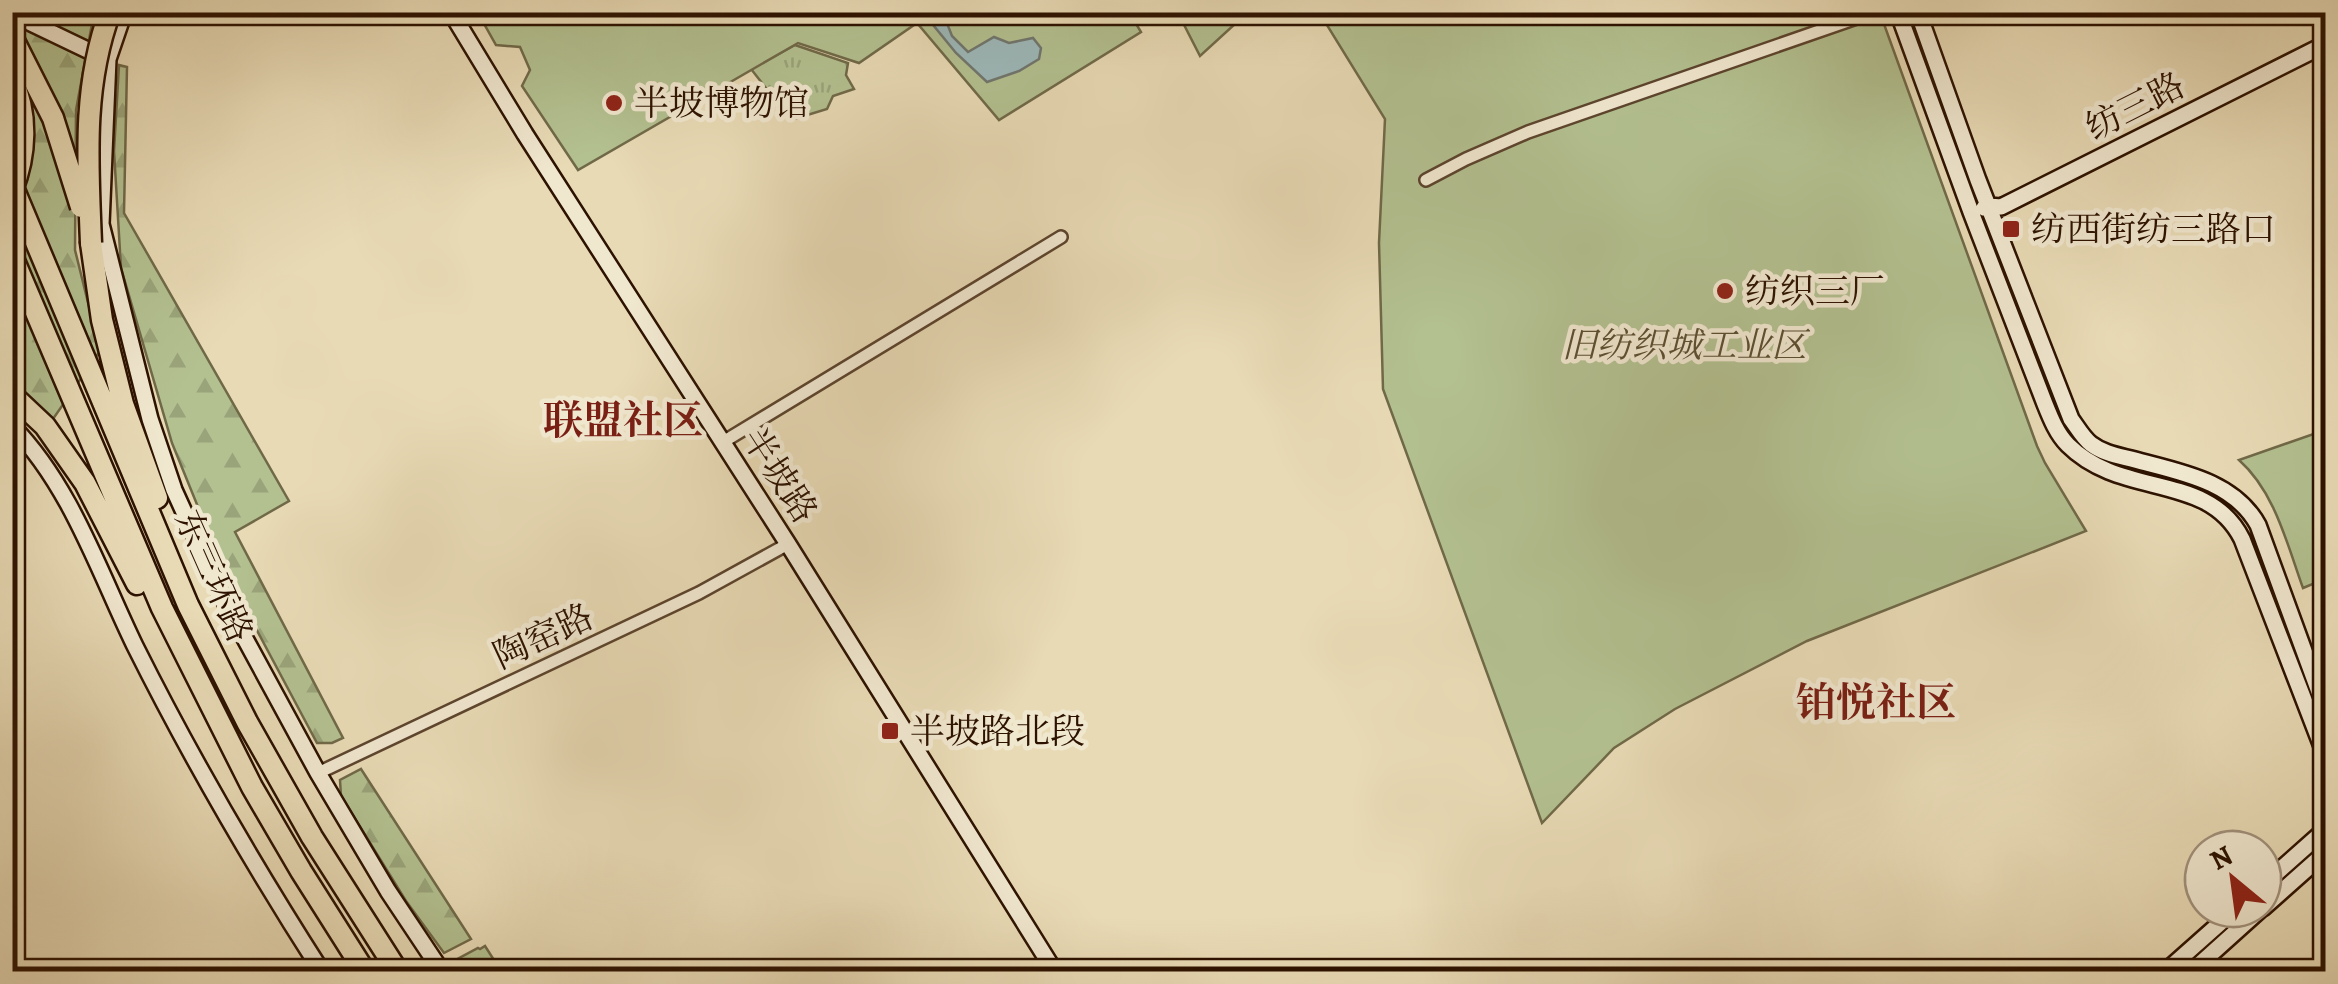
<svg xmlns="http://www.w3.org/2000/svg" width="2338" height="984" font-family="Alegreya,'Noto Serif SC',serif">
  <defs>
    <pattern id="grass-tufts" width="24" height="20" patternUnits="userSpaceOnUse" patternTransform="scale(2.5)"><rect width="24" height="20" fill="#b3c090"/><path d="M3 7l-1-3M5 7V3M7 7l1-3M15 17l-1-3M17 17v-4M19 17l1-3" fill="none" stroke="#9aa47a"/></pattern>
    <pattern id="forest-firs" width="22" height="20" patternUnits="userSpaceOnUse" patternTransform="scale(2.5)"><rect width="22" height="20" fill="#b3c090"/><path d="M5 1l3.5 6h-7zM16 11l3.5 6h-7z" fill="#9aa47a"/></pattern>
  </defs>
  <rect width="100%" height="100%" fill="#e8dab5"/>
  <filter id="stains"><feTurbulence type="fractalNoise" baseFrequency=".002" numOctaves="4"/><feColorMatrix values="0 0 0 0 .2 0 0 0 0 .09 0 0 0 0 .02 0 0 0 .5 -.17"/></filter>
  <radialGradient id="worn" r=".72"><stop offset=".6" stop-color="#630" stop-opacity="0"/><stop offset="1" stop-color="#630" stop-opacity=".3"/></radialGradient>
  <!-- grass -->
  <path fill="url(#grass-tufts)" stroke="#706948" stroke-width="2.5" d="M795,45l53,18 -2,12 8,14 -21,7 -6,13 -36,11 -40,-51z"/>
  <!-- forest -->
  <path fill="url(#forest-firs)" stroke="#706948" stroke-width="2.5" d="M12,13h82l-18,97 -1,140 25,101 -47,68 -40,-33z
    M119,65l8,2 -3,146 165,288 -54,31 108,206 -11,5h-15l-97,-182 -48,-118 -51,-175 -7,-117z
    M361,769l110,170 -27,14 -38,-52 -65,-105 -1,-16z
    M485,946l16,25h-46l-5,-8 28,-15 2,1z"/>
  <!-- green -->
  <path fill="#b3c090" stroke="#706948" stroke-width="2.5" d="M1129,12l12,20 -142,88 -82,-97 -58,40 -61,-20 -220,127 -56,-84 8,-16 -10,-23 -24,-2 -18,-32z
    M1178,13h69l-47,43z
    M1313,13h567l157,433 8,17 41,68 -279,110 -132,68 -61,39 -72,75 -159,-434 -4,-146 6,-124 -58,-94z
    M2325,430v149l-22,9c-16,-44 -28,-96 -64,-128z"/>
  <!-- water -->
  <path fill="#9cb8b9" stroke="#70766f" stroke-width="2.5" d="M939,17l6,1 7,18 16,16 26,-15 15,6 24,-5 8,10 -2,11 -20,12 -32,11 -31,-29 -22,-27z"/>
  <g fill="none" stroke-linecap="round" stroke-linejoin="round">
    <defs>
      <path id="street" d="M1426,180l40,-21 62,-27 346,-120
        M723,442l338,-205
        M318,773l381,-180 89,-49"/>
      <path id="secondary" d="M23,12l8,11 73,35
        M124,12l-16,47 -7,165 49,195 24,71 50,110 94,173 70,118 54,81
        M451,12l74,122 263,410 267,428
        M1898,12l73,200 74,192c6,15 12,30 23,41 54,54 140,26 174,94l84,218
        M1918,12l60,168 93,239c6,8 12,19 20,25 13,10 29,12 44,16 45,12 99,21 123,65l68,186
        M1984,208l5,-2 12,1 325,-163
        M12,426c59,60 87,146 123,220 56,112 119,220 187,326
        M2263,885l63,-56
        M2263,908l63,-56
        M2165,972l71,-63
        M2191,972l70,-63"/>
      <path id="highway" d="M12,185l176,420 59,117 65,115 86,135
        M91,243l11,77 21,84 34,94
        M12,256l150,352 90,179 49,84 64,101
        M12,395l33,31 40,57 52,101"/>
    </defs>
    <!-- street casing -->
    <use href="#street" stroke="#5c442d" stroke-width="16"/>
    <!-- secondary casing -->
    <use href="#secondary" stroke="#2d1200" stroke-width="20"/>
    <!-- highway casing -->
    <use href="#highway" stroke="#2d1200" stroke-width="25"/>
    <!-- street -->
    <use href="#street" stroke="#f0e7cf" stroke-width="11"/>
    <!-- secondary -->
    <use href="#secondary" stroke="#f0e7cf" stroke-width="15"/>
    <!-- highway -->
    <use href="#highway" stroke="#e8dab5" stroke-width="20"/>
    <defs>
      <path id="highway-bridge" d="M12,37l41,81 28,89
        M12,79c16,35 14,76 0,111
        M91,243c-3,-78 -9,-156 19,-231"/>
    </defs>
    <!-- highway-bridge casing -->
    <use href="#highway-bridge" stroke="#2d1200" stroke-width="25" stroke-linecap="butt"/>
    <!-- highway-bridge -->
    <use href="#highway-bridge" stroke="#e8dab5" stroke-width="20"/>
  </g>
  <!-- markers -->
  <g fill="#8f2418" stroke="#f0e7cf" stroke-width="4">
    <circle cx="614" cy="103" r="10"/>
    <rect x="2001" y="219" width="20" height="20" rx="5"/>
    <circle cx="1725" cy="291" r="10"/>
    <rect x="880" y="721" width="20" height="20" rx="5"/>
  </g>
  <g text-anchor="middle" stroke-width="9" stroke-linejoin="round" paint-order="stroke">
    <!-- poi labels -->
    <g font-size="35" fill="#2d1200" stroke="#f0e7cf" text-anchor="start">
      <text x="634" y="115">半坡博物馆</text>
      <text x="2031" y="241">纺西街纺三路口</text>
      <text x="1745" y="303">纺织三厂</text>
      <text x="910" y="743">半坡路北段</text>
    </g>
    <!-- street labels -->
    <g font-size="35" fill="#2d1200" stroke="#f0e7cf">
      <text transform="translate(2135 106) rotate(-27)" y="12">纺三路</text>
      <text transform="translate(780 475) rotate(57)" y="12">半坡路</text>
      <text transform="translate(214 576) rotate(66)" y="12">东三环路</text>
      <text transform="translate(543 636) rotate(-25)" y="12">陶窑路</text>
    </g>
    <!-- park labels -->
    <g font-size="35" font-style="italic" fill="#5c4f32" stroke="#f0e7cf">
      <text x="1684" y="357">旧纺织城工业区</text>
    </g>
    <!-- quarter labels -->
    <g font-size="40" font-weight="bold" fill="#7a1f14" stroke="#f0e7cf">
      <text x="623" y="434">联盟社区</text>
      <text x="1876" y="716">铂悦社区</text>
    </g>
  </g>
  <!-- margin -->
  <rect width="2338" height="984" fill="none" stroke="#e8dab5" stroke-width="50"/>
  <rect x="15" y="15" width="2308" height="954" fill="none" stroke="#2d1200" stroke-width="5"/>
  <rect x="25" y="25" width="2288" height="934" fill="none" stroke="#2d1200" stroke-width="2.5"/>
  <!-- north arrow -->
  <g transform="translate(2233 879) rotate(331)"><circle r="48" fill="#f0e7cf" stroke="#a2927c" stroke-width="2.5"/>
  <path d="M0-8L18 38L0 25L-18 38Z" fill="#8f2418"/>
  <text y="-15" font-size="28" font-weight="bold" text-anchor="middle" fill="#2d1200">N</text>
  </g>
  <rect width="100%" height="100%" filter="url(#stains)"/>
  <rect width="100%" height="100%" fill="url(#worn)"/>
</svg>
